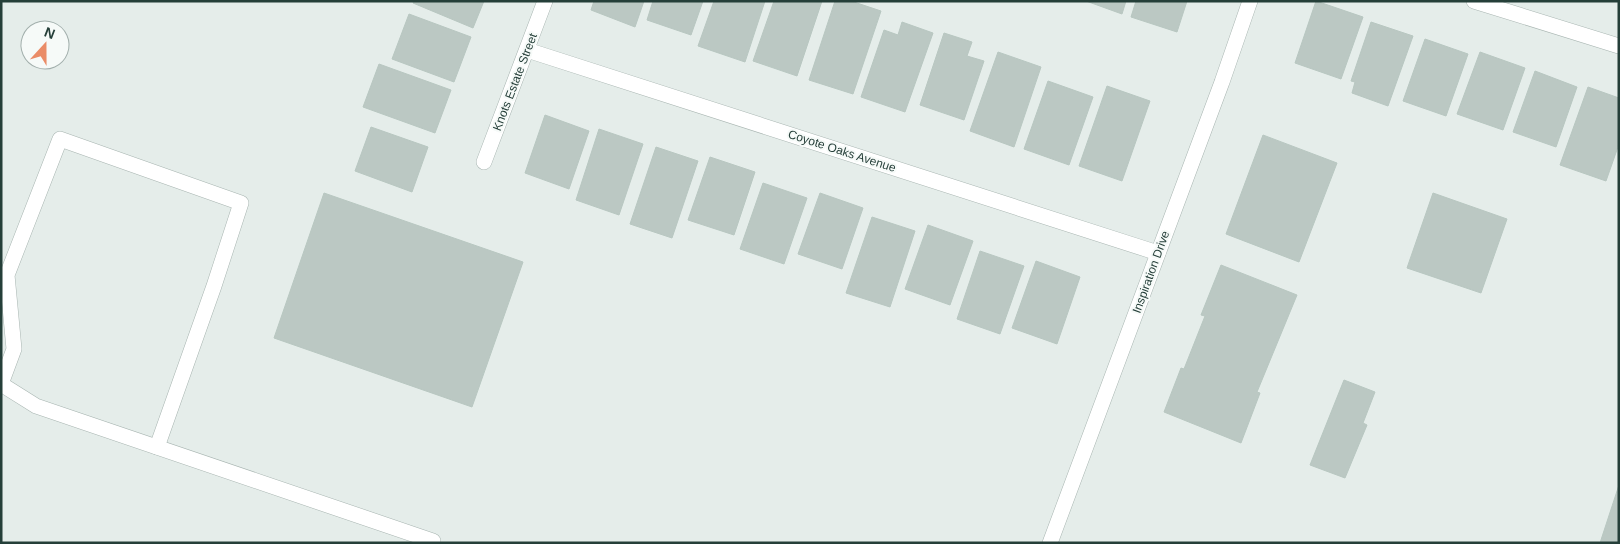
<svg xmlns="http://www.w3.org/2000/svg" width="1620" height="544" font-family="Arial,sans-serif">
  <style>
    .building { fill: #bbc8c3; stroke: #b8c7c1 }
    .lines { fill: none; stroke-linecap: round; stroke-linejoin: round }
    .service-casing { stroke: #a8b5b1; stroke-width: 16 }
    .minor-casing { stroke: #a8b5b1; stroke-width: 16 }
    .service { stroke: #fff; stroke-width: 15 }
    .minor { stroke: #fff; stroke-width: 15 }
    .labels { text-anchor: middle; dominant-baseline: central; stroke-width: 4; stroke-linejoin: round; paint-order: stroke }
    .street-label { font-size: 12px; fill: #253f39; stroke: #f6faf8 }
  </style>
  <rect width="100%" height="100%" fill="#e5edea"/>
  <g class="building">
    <path d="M414 1H484L473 28 413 3Z"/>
    <path d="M594 1H644L635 27 591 10Z"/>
    <path d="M653 1H703L691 35 647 20Z"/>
    <path d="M714 1H765L745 62 698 46Z"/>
    <path d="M774 1H822L797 76 753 61Z"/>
    <path d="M835 1H851L881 11 853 94 809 80Z"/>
    <path d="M1086 1H1126L1122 14Z"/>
    <path d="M1136 1H1187L1177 32 1131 17Z"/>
    <path d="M1316 1 1363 17 1341 79 1295 63Z"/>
    <path d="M409 14 471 37 454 82 392 59Z"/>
    <path d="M902 22 933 33 905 112 861 97 884 30 898 35Z"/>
    <path d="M1371 22 1413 36 1388 106 1352 93 1355 82 1351 81Z"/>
    <path d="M944 33 972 42 967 56 984 61 964 120 920 105Z"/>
    <path d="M1425 39 1468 54 1446 116 1403 101Z"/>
    <path d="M998 52 1041 67 1014 147 970 131Z"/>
    <path d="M1480 52 1525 68 1503 130 1457 114Z"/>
    <path d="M379 64 451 90 435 133 363 107Z"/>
    <path d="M1535 71 1577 87 1556 147 1513 132Z"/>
    <path d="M1048 81 1093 97 1069 165 1024 149Z"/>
    <path d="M1107 86 1150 101 1122 181 1079 166Z"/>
    <path d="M1588 87 1619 98V144L1606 181 1560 165Z"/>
    <path d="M545 115 589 131 569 189 525 173Z"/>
    <path d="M371 127 428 147 412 192 355 171Z"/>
    <path d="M599 129 643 144 619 215 576 200Z"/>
    <path d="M1263 135 1337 163 1299 262 1226 234Z"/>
    <path d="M656 147 698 161 672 238 630 224Z"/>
    <path d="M710 157 755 172 734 235 688 220Z"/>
    <path d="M763 183 807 198 784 264 740 249Z"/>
    <path d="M324 193 523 262 472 407 274 338Z"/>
    <path d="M820 193 863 208 842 269 798 254Z"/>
    <path d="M1433 193 1507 219 1481 293 1407 268Z"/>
    <path d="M872 217 915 231 890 307 846 293Z"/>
    <path d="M928 225 973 241 950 305 905 289Z"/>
    <path d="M980 251 1024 266 1000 334 957 319Z"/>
    <path d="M1036 261 1080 277 1057 344 1012 328Z"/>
    <path d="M1221 265 1297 295 1257 392 1260 393 1241 443 1164 412 1181 368 1184 369 1205 316 1201 315Z"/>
    <path d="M1344 380 1375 392 1363 423 1367 425 1345 478 1310 465Z"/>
    <path d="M1619 485V543H1600Z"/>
  </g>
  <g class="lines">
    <defs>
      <g id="service">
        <path d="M1 384 14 349 7 275 60 139 241 203 214 286 157 447"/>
        <path d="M1 384 36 406 433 541"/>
      </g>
      <g id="minor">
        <path d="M1474 1 1619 46"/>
        <path d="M527 50 1158 253"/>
        <path d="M484 162 545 1"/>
        <path d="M1050 543 1222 82 1250 1"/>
      </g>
    </defs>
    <use href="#service" class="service-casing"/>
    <use href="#minor" class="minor-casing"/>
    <use href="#service" class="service"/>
    <use href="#minor" class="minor"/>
  </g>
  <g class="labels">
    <g class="street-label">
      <text transform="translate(515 82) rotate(-69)">Knots Estate Street</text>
      <text transform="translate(842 151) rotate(18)">Coyote Oaks Avenue</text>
      <text transform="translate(1151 272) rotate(-70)">Inspiration Drive</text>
    </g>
  </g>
  <rect width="1620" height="544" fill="none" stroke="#253f39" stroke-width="5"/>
  <g transform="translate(45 45) rotate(21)"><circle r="24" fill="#f6faf8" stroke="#a2afac"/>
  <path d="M0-4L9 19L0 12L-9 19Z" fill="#ea8c67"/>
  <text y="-8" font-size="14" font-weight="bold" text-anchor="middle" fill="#253f39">N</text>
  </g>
</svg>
